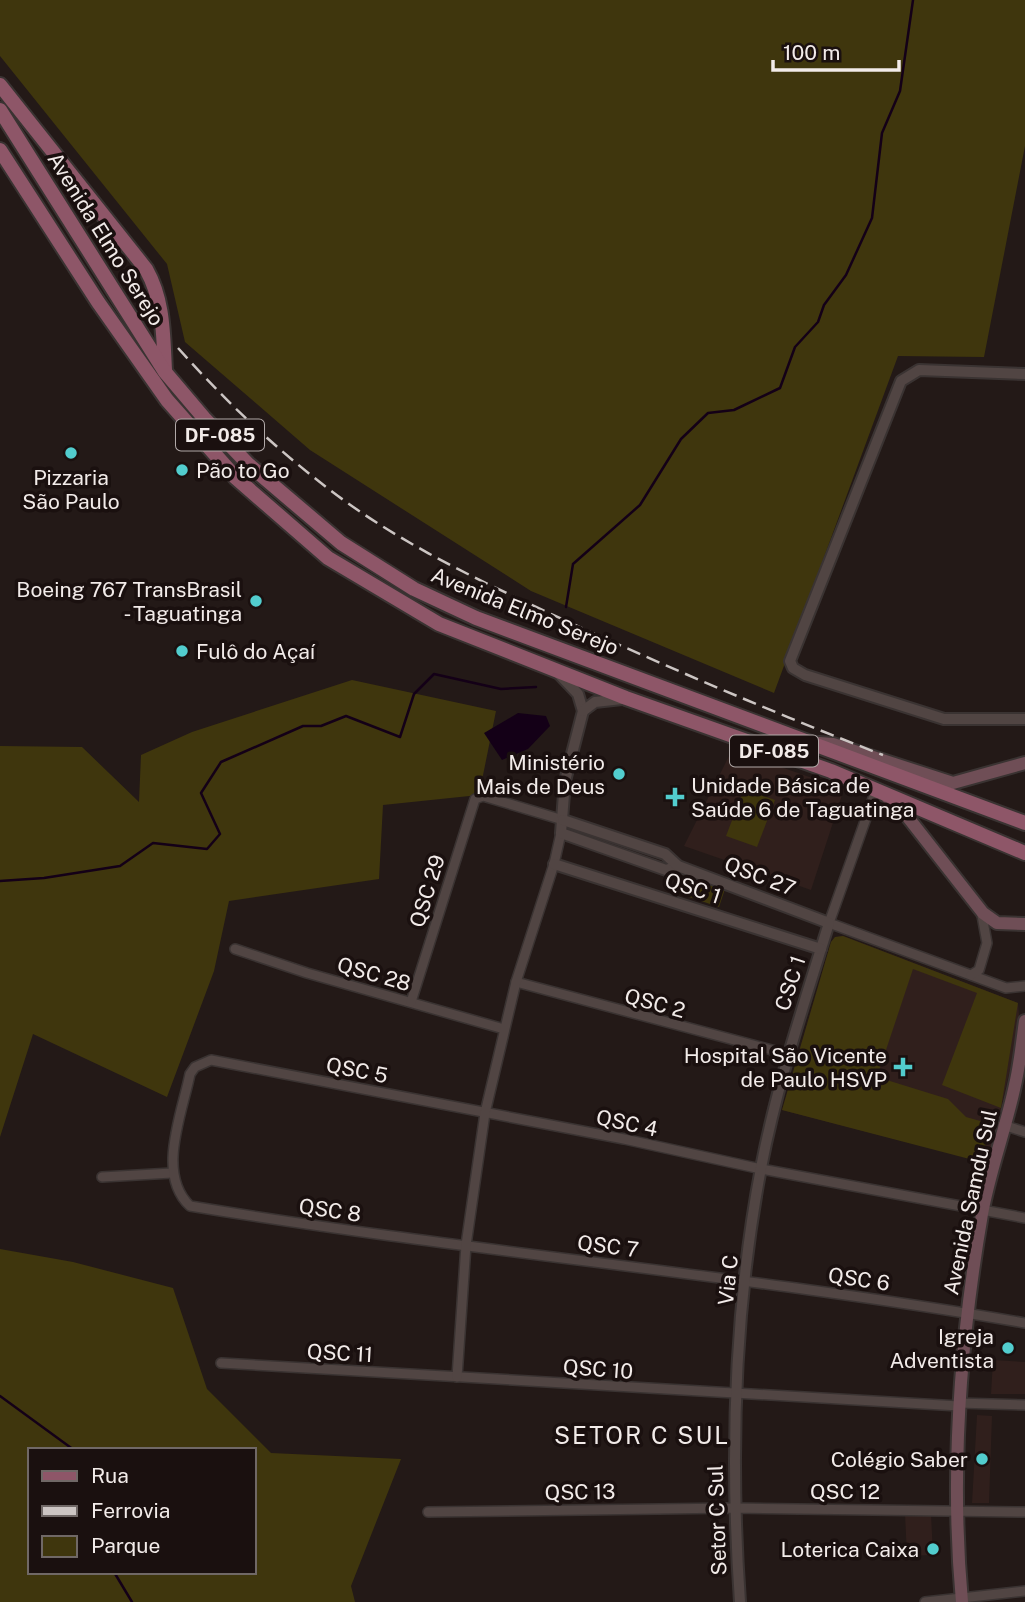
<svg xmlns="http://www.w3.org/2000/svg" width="1025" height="1602" font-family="'Public Sans',sans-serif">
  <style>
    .built { fill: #301f1c }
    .green { fill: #3f360d; fill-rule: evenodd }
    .water { fill: #140017 }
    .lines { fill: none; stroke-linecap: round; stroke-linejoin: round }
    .stream { stroke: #140017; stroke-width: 2.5 }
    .minor-casing { stroke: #3a3332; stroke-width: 12 }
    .tertiary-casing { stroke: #3a3332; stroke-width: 14 }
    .secondary-casing { stroke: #3a3332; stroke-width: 16 }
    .primary-casing { stroke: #3a3332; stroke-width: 18 }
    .minor { stroke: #514543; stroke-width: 9 }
    .tertiary { stroke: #514543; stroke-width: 10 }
    .secondary { stroke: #6f4e56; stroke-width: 12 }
    .primary { stroke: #8e5668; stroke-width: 14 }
    .rail { stroke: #ccc5c3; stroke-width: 2.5; stroke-dasharray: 14 7; stroke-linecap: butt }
    .poi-dot { fill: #52cdce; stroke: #1a100f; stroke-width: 2.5 }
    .labels { text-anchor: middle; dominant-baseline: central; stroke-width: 7; stroke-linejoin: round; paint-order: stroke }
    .shield { fill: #1a100f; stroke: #b1a9a8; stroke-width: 2 }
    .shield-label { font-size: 19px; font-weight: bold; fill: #f2ebe9 }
    .street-label { font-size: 21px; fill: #f2ebe9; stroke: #1a100f }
    .poi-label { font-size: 21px; fill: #f2ebe9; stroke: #1a100f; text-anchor: end }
    .quarter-label { font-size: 24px; letter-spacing: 2px; fill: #f2ebe9; stroke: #1a100f }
  </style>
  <rect width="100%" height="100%" fill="#231917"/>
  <g class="built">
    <path d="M732 750 844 789 811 890 684 846Z"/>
    <path d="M843 936 1018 1003 1020 1027 988 1163 782 1110 831 942 835 937Z"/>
    <path d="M993 1360 1025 1362V1394H991Z"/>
    <path d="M977 1415 992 1416 989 1503H972Z"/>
    <path d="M931 1513 933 1555 907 1556 905 1514Z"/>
  </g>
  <g class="green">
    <path d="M0 0H1025V146L984 357 898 356 774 693 531 591 310 450 185 342 167 264 0 56Z"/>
    <path d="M352 680 496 711 479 795 383 805 379 879 229 901 214 971 167 1097 33 1034 0 1137V746L82 747 139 802 141 755 192 732Z"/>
    <path d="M744 789 775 800 757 847 726 836Z"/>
    <path d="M684 875 725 889 719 907 677 893Z"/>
    <path d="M843 936 1018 1003 1001 1108 942 1085 977 993 913 969 877 1077 948 1099 966 1117 991 1124 981 1162 782 1110 831 942 835 937Z"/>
    <path d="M0 1249 73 1262 173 1288 207 1389 271 1453 401 1459 351 1586 355 1602H0ZM30 1450H254V1572H30Z"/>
  </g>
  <path class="water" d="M518 713 546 716 550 726 528 749 502 760 484 733Z"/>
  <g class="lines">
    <g class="stream">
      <path d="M566 607 573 564 640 505 681 439 708 413 734 410 780 388 795 347 818 322 824 305 846 275 872 218 882 133 900 91 913 0"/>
      <path d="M0 881 44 878 120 866 153 843 207 849 220 834 201 793 221 762 303 726H321L346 716 400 737 414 694 434 674 501 689 536 687"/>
      <path d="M0 1396 74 1450"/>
      <path d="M114 1572 132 1602"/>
    </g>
    <defs>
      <g id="minor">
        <path d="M876 790 829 923 1006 988 1025 986"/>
        <path d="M235 949 307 973 504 1029"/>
        <path d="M971 975 979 970 987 943 981 910"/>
        <path d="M516 982 787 1054"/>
        <path d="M411 1002 475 799 483 796 563 820"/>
        <path d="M1003 1125 1025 1132"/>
        <path d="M102 1177 172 1173"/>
        <path d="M1025 1218 761 1169 624 1139 211 1060 195 1067 190 1074C182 1114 156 1174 190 1206 467 1252 748 1275 1025 1323"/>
        <path d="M221 1363 959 1406"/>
        <path d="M457 1377 466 1245 485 1113 516 982 554 864 561 833"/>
        <path d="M958 1403 1025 1405"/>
        <path d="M428 1512 733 1508 1025 1512"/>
        <path d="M925 1602 1025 1591"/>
      </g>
      <g id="tertiary">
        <path d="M1025 374 919 370 901 381 790 661 793 668 805 675 944 719H1025"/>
        <path d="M559 674 578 694 583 711 565 781 561 833 666 870 678 866"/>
        <path d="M583 711 595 702 622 699"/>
        <path d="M563 820 665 854 678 866 829 923C804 1004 777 1084 761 1168 734 1310 730 1458 740 1602"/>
        <path d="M554 864 821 949"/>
      </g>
      <g id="secondary">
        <path d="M819 743 833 744 953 783 1025 763"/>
        <path d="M888 798 903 811 983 913 997 923 1025 924"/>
        <path d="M962 1602C950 1472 960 1342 982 1214 990 1170 1006 1128 1015 1085 1020 1064 1022 1042 1025 1021"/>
      </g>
      <g id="primary">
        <path d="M0 85 146 269C164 301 163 334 165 370"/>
        <path d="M0 110 165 372 204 418 248 464 341 543 414 589 476 618 1025 823"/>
        <path d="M0 150 98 302 167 400 236 478 328 558 439 624 626 698 831 771 1025 853"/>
      </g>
    </defs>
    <use href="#minor" class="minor-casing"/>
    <use href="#tertiary" class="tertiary-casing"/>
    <use href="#secondary" class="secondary-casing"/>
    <use href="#primary" class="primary-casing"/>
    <use href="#minor" class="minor"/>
    <use href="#tertiary" class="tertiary"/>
    <use href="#secondary" class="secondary"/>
    <use href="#primary" class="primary"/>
    <path class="rail" d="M178 348C227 403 279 452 338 496 411 550 493 587 575 625 677 671 779 715 883 755"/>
  </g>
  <g class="poi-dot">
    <circle cx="71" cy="453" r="7"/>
    <circle cx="182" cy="470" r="7"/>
    <circle cx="256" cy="601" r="7"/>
    <circle cx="182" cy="651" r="7"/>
    <circle cx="619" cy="774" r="7"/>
    <path d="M671.5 786.5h7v7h7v7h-7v7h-7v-7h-7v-7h7z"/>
    <path d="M899.5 1056.5h7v7h7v7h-7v7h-7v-7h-7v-7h7z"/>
    <circle cx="1008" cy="1348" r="7"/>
    <circle cx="982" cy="1459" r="7"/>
    <circle cx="933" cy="1549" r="7"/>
  </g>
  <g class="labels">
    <g class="shield">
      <rect x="176" y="419.5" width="88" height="31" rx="5"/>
      <rect x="730" y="735.5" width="88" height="31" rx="5"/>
    </g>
    <g class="shield-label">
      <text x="220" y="435">DF-085</text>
      <text x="774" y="751">DF-085</text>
    </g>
    <g class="street-label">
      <text transform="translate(106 239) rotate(58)">Avenida Elmo Serejo</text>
      <text transform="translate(525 611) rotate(22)">Avenida Elmo Serejo</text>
      <text transform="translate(760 876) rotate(21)">QSC 27</text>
      <text transform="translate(693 888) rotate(18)">QSC 1</text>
      <text transform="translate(427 891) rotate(-73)">QSC 29</text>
      <text transform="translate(374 974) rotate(16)">QSC 28</text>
      <text transform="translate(790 983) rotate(-72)">CSC 1</text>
      <text transform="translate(655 1003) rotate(15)">QSC 2</text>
      <text transform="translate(357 1070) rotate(11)">QSC 5</text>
      <text transform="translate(627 1123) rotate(12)">QSC 4</text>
      <text transform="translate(970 1202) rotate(-78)">Avenida Samdu Sul</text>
      <text transform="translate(330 1210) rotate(8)">QSC 8</text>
      <text transform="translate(608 1246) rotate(7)">QSC 7</text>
      <text transform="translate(859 1279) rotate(8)">QSC 6</text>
      <text transform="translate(728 1280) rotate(-84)">Via C</text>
      <text transform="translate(340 1353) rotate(3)">QSC 11</text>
      <text transform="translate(598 1369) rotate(4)">QSC 10</text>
      <text x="845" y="1491">QSC 12</text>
      <text transform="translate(580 1492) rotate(-1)">QSC 13</text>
      <text transform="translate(717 1520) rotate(-92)">Setor C Sul</text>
    </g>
    <g class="poi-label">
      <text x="196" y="470" text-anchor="start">Pão to Go</text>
      <text x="71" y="477" text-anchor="middle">Pizzaria<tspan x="71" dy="24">São Paulo</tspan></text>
      <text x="242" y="589">Boeing 767 TransBrasil<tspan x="242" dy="24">- Taguatinga</tspan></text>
      <text x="196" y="651" text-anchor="start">Fulô do Açaí</text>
      <text x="605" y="762">Ministério<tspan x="605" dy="24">Mais de Deus</tspan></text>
      <text x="691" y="785" text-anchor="start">Unidade Básica de<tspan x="691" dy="24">Saúde 6 de Taguatinga</tspan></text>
      <text x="887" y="1055">Hospital São Vicente<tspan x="887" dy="24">de Paulo HSVP</tspan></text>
      <text x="994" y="1336">Igreja<tspan x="994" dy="24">Adventista</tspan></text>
      <text x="968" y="1459">Colégio Saber</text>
      <text x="919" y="1549">Loterica Caixa</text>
    </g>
    <g class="quarter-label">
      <text x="642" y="1435">SETOR C SUL</text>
    </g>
  </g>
  <rect x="28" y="1448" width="228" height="126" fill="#1a100f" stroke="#706866" stroke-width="2"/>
  <rect x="42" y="1471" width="35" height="10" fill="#8e5668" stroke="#706866" stroke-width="2"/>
  <text x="91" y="1483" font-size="21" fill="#f2ebe9">Rua</text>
  <rect x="42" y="1506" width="35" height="10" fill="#ccc5c3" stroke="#706866" stroke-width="2"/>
  <text x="91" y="1518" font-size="21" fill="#f2ebe9">Ferrovia</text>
  <rect x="42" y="1536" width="35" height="21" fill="#3f360d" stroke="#706866" stroke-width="2"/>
  <text x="91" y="1553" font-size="21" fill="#f2ebe9">Parque</text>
  <path d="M773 60v10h126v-10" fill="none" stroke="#f2ebe9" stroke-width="3.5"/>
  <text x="783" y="60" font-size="21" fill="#f2ebe9" stroke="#1a100f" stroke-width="5" paint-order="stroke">100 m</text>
</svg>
